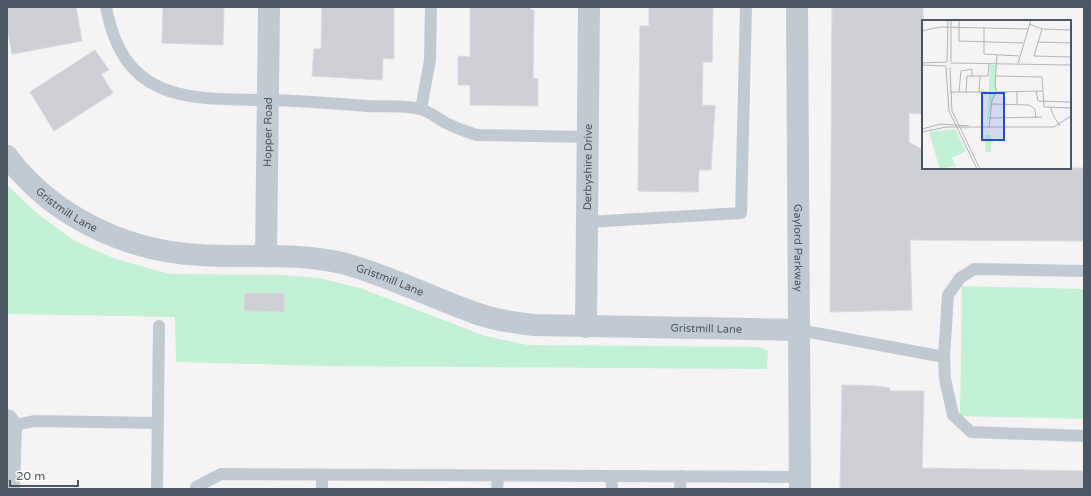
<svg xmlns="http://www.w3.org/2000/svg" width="1091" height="496" font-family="'Varela Round',sans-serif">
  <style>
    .green { fill: #c3f1d5 }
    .building { fill: #cdcfd5; stroke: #d7d9de }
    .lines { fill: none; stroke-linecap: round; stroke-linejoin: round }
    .service { stroke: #c1cad2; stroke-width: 12 }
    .minor { stroke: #c1cad2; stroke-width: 22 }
    .labels { text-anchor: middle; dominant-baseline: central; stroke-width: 3; stroke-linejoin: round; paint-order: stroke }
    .street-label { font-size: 11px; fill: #4a5661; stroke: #fff }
    .inset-road { fill: none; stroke: #b1b4b9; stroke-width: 1 }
    .view { fill: #1d4ed8; fill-opacity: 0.15; stroke: #1d4ed8; stroke-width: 2 }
    .inset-edge { fill: none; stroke: #4a5661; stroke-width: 2 }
  </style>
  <rect width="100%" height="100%" fill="#f5f3f3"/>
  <g class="green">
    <path d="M7 185 39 215 75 241 113 258 169 274 284 275 319 278 360 288 485 336 528 345 759 347 768 351 767 369 323 366 176 362 175 317 7 314Z"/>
    <path d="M962 286 1084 289V419L960 416Z"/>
  </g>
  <g class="building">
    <path d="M7 7H76L82 41 12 54 7 27Z"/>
    <path d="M163 7H224L223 45 162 43Z"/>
    <path d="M322 7H394V59L383 58 382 80 312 76 314 49H321Z"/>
    <path d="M470 7H530L531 10H534L533 78 538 79V106L470 105V85H458V56L470 57Z"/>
    <path d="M649 7H713L712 62H703L702 105 715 106 711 170H699L698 192 638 191 640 26H649Z"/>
    <path d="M832 7H923V114L909 113V142L923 150V168H1084V241L910 240 912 310 830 312Z"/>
    <path d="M95 50 109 70 101 74 113 93 54 131 30 92Z"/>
    <path d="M245 293H284V312L244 311Z"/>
    <path d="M842 385 877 386 890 388V391H924L922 468 1084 471V489H840Z"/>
  </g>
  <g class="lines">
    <g class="service">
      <path d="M106 7C124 102 187 99 266 100 300 100 334 104 368 106 385 107 404 105 420 109 429 111 438 119 446 123 456 128 466 132 477 135L588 137"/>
      <path d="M421 109 430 60 431 7"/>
      <path d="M587 222 741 213 746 7"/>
      <path d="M1084 271 974 269 960 278 948 295 944 357 945 379 953 415 971 432 1084 436"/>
      <path d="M799 330 944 357"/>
      <path d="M11 426 34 421 158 423"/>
      <path d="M322 475V489"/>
      <path d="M611 476 612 489"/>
      <path d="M157 489 159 326"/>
      <path d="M196 489V487L221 474 800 477"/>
      <path d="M497 489 498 476"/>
      <path d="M680 489 681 476"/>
    </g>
    <g class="minor">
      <path id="s1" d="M797 7 800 489"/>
      <path id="s2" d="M7 156C52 216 125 251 200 255 247 258 295 252 342 263 388 275 432 298 478 314 496 320 515 323 534 325L799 330"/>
      <path id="s3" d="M266 256 269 7"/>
      <path id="s4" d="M586 327 589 7"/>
      <path d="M7 420 11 426 9 489"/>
    </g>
  </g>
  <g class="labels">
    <g class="street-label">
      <text stroke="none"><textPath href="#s3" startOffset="124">Hopper Road</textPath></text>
      <text stroke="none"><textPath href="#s4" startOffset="160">Derbyshire Drive</textPath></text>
      <text stroke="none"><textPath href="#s2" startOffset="81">Gristmill Lane</textPath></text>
      <text stroke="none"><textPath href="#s1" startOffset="241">Gaylord Parkway</textPath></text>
      <text stroke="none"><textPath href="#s2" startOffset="417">Gristmill Lane</textPath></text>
      <text stroke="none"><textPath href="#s2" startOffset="741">Gristmill Lane</textPath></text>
    </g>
  </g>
  <g transform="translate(922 20)">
    <rect width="149" height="149" fill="#f5f3f3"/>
    <path d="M68 45H74V72L70 80 65 106ZM33 109 44 131 30 138 34 146 18 149 7 112ZM63 115H69V132H63Z" fill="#c3f1d5"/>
    <path class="inset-road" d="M29 0V42M37 0V21L101 23M107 4 120 9 149 10M62 7V34L97 36M120 9 112 36 149 37M0 11 18 7 106 9M115 22 149 23M75 35 73 66 75 72M25 42 26 0M0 43 25 42M29 43 149 45M96 43 109 0M0 45 24 46M24 47 27 91 55 149M28 48 30 91 58 149M74 56 120 57 122 87 149 88M114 71 116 81 149 82M28 72H65M37 72 39 51 50 49V56M44 73 45 56H66L67 44M57 73 58 56M70 84 107 85 113 89 114 98M95 85V71M129 88 131 95 138 106M67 98 120 97M67 108 70 80 75 72 121 71M0 109 19 104 47 106M0 112 24 107H132L149 96"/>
    <path class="view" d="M60 73H82V120H60Z"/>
    <rect width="149" height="149" class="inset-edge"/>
  </g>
  <rect width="1091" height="496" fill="none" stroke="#4a5661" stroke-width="16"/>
  <path d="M10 480v6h68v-6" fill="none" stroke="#4a5661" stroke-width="2"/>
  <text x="16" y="480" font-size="12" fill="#4a5661" stroke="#ffffff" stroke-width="3" paint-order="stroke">20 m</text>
</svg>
